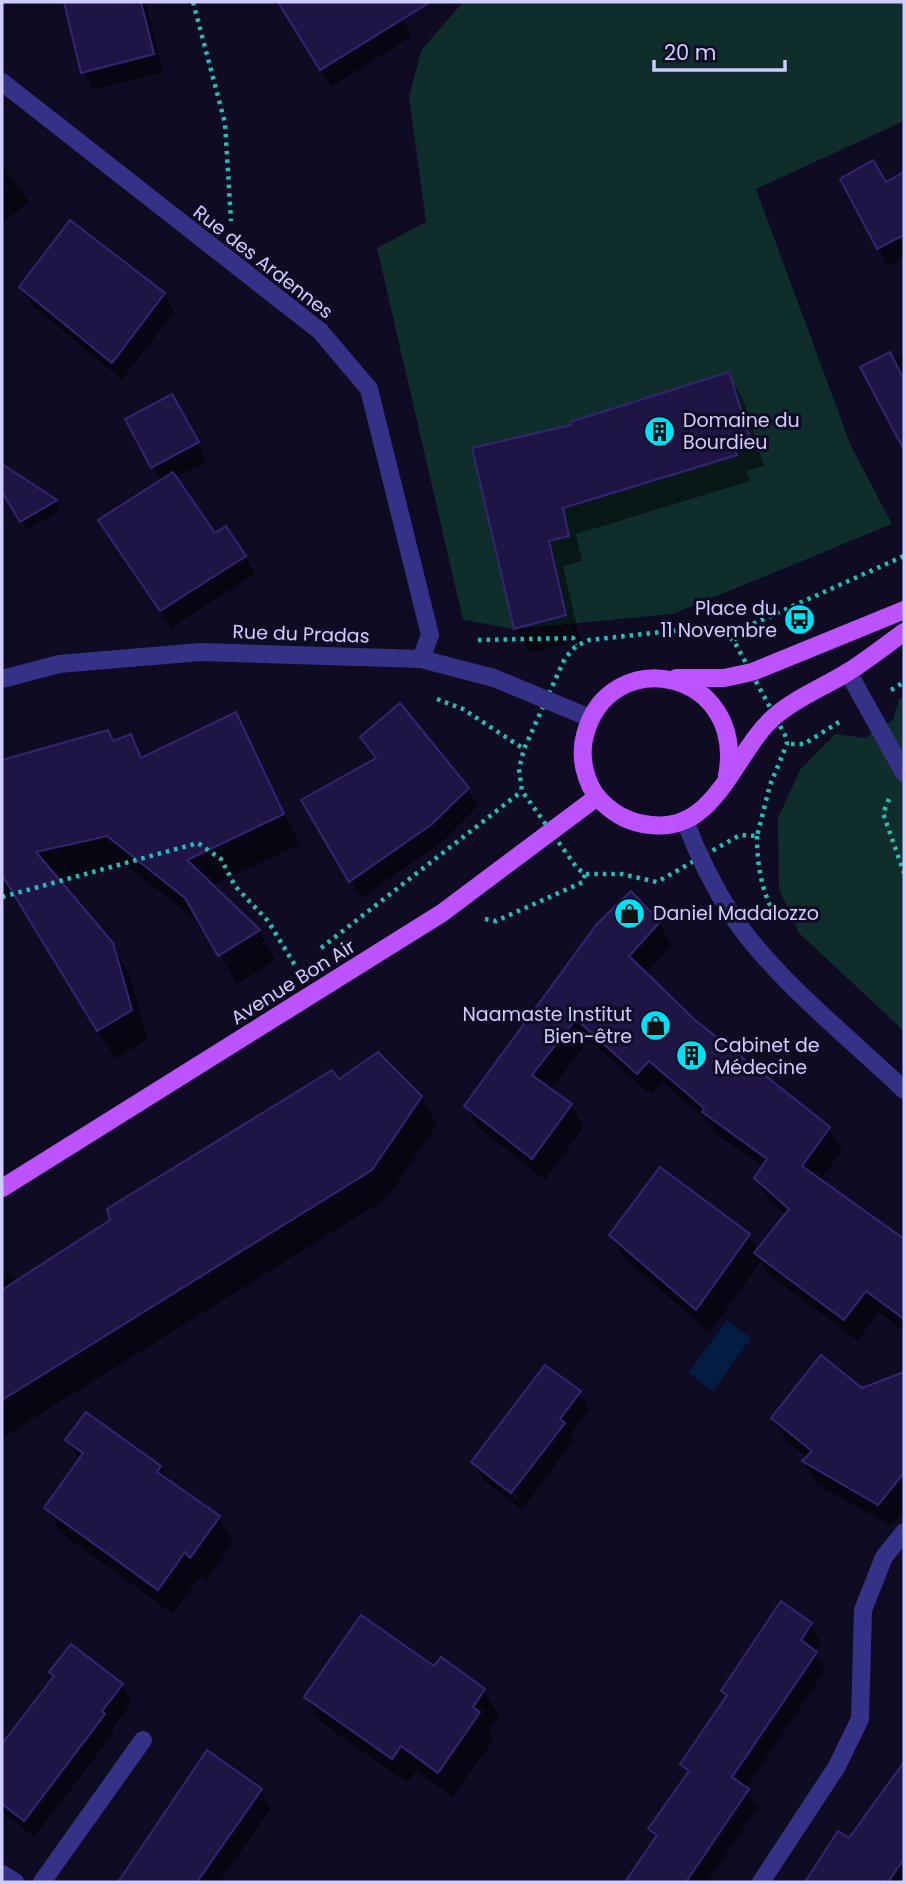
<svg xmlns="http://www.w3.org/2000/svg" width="906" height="1884" font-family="Poppins,sans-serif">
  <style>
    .green { fill: #0e2d2b }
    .water { fill: #041b42 }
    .shadow { fill: #0007; fill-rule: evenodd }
    .building { fill: #1e1545; stroke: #342573; stroke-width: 2 }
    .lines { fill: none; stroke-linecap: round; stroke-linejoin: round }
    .path { stroke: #22bdb3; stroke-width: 4.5; stroke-dasharray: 3.5 5; stroke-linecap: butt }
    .minor { stroke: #343186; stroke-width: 18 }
    .major { stroke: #bd53ff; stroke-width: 18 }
    .labels { text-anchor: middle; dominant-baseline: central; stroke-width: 6; stroke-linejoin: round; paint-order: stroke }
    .street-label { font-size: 19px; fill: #d1ccff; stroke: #0f0b22 }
    .poi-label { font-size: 19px; fill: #d1ccff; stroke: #0f0b22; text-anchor: start }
  </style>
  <rect width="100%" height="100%" fill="#0f0b22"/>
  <g class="green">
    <path d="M463 2H904V121L756 189 851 446 892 524 673 614 514 629 463 620 377 248 426 222 409 97 421 51Z"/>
    <path d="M904 696V1031L799 933 779 889 778 818 800 770 835 734 865 738 893 720 899 699Z"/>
  </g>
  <path class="water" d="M727 1320 751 1338 713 1391 688 1373Z"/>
  <g class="shadow">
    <path d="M65 2H146L163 72 93 90 83 72Z"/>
    <path d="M280 2H392L412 36 331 87Z"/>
    <path d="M2 164 29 202 2 223Z"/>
    <path d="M904 174V257L888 266 842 179 885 185Z"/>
    <path d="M22 287 164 294 174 312 122 380 32 305Z"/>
    <path d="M904 355V446L863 368Z"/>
    <path d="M728 374 743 399 764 466 746 471 750 481 576 534 582 561 563 566 580 640 530 653 515 628 573 427Z"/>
    <path d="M182 414 207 461 175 478 215 536 245 556 255 574 171 628 100 520 161 481 153 467Z"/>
    <path d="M2 466 55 501 60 510 27 530 2 490Z"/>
    <path d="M235 715 300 844 211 886 259 931 276 960 237 984 204 927 125 864 57 880 112 944 129 974 148 1039 115 1059 15 895 2 898V761L107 732 113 742 130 737 143 759Z"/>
    <path d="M362 737 468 789 478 806 442 842 361 898 303 801 376 760Z"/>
    <path d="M659 923 672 945 645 974 694 1021 829 1129 842 1151 819 1181 904 1242V1331L879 1312 858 1341 769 1275 761 1261 710 1333 625 1259 611 1235H748L758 1252 787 1216 769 1200 756 1178 763 1167 716 1134 709 1122 662 1082 651 1095 589 1040 550 1090 571 1105 584 1127 545 1180 479 1128 466 1106Z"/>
    <path d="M339 1081 421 1097 437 1125 387 1198 2 1438V1276L8 1272 15 1284 38 1271Z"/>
    <path d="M904 1374V1510L891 1526 816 1484 804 1462 808 1458 786 1441 773 1418Z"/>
    <path d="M579 1392 589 1410 570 1435 573 1441 522 1510 483 1480 473 1462ZM485 1471 519 1497 517 1500 485 1475Z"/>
    <path d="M67 1440 160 1467 169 1482 218 1517 233 1542 206 1582 201 1576 173 1614 61 1533 46 1508 80 1461Z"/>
    <path d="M810 1624 821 1642 814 1652 825 1671 746 1789 757 1808 708 1882H627L656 1839 650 1829 688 1775 682 1764 727 1698 724 1692Z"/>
    <path d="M434 1669 484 1690 499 1716 489 1730 494 1739 453 1797 416 1771 407 1783 321 1722 306 1697Z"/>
    <path d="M51 1672 122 1685 132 1703 112 1729 114 1733 34 1837 2 1812V1747L54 1678Z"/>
    <path d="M208 1753 260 1790 271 1808 220 1882H120Z"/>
    <path d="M904 1763V1882H807L839 1833 849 1841Z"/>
  </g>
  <g class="building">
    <path d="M64 2H141L154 54 81 73Z"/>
    <path d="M278 2H430L320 70Z"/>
    <path d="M873 160 886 182 904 172V235L877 249 840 179Z"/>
    <path d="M70 220 165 293 112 363 19 287Z"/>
    <path d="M890 352 904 380V450L860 367Z"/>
    <path d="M729 372 751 441 733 446 737 455 563 508 569 536 549 541 566 615 514 629 472 448 571 425 570 422Z"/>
    <path d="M172 394 199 442 151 468 125 419Z"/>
    <path d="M2 464 57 500 20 522 2 492Z"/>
    <path d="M173 472 215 533 226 526 246 556 160 611 98 520Z"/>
    <path d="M400 703 469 788 432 824 349 882 301 800 376 758 360 737Z"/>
    <path d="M236 712 284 814 187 860 260 930 218 956 185 898 107 836 36 852 113 943 132 1010 97 1031 2 875V760L108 730 113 741 131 734 141 758Z"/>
    <path d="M631 891 660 922 629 956 695 1020 830 1127 802 1166 904 1239V1319L866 1291 844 1320 754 1253 789 1209 754 1178 767 1159 702 1112 704 1108 649 1061 637 1074 576 1019 532 1075 572 1104 532 1159 464 1106 597 924Z"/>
    <path d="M378 1052 422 1096 372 1170 2 1400V1290L110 1220 107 1209 332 1070 339 1079Z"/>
    <path d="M660 1167 750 1234 696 1310 609 1235Z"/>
    <path d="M821 1355 862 1388 904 1372V1473L878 1505 802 1461 812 1451 771 1418Z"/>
    <path d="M545 1365 581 1391 560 1419 565 1423 511 1493 471 1462Z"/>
    <path d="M86 1412 161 1466 157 1472 220 1516 190 1558 185 1552 158 1590 44 1508 83 1453 65 1440Z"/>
    <path d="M781 1601 812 1623 801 1640 817 1652 732 1777 749 1789 686 1882H625L657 1835 648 1829 689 1771 680 1764 727 1695 721 1691Z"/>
    <path d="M361 1615 434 1666 441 1657 485 1689 473 1707 480 1712 438 1773 401 1746 392 1759 304 1697Z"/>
    <path d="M71 1644 123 1684 102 1711 105 1714 24 1821 2 1804V1744L54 1676 49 1672Z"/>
    <path d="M207 1750 262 1789 197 1882H118Z"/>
    <path d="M904 1762V1859L888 1882H805L838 1831 849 1838Z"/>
  </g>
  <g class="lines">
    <g class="path">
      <path d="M193 2 225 123 231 221"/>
      <path d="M707 627 722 632 734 641 785 735 787 744 770 785 757 836 740 835 657 882 622 874H585L577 868 522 791 519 769 524 749 565 658 576 646 589 640Z"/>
      <path d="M478 640 573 638 576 645"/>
      <path d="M734 640 746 627 904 556"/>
      <path d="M891 690 904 682"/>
      <path d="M437 699 463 709 524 749"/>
      <path d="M791 744H804L839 722"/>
      <path d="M889 799 883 813 904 873"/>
      <path d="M757 836C757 867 762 895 779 922"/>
      <path d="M2 897 198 843 221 859 235 886 268 921 296 967"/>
      <path d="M485 919 496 921 583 882 585 874"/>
      <path d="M321 948 522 791"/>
    </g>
    <g class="minor">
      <path d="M2 82 320 331 369 389 430 635 421 659"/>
      <path d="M848 672 904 773"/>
      <path d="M2 679 59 664 201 652 421 659 494 678 590 718"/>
      <path d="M685 821C698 855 713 886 733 917 775 979 850 1038 904 1090"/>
      <path d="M2 1874 15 1882"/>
      <path d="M42 1882 143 1740"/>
      <path d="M761 1882 836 1768 860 1719 863 1610 884 1557 904 1532"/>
    </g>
    <g class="major">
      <path d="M676 678H724L752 672 904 610"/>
      <path d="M727 776C747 669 609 642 585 735 579 756 585 784 600 800 615 815 630 823 651 825 717 833 734 751 775 716 797 697 824 687 848 672 867 660 886 645 904 632"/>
      <path d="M2 1188 442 913 597 797"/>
    </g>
  </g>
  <defs>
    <symbol id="building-disc" viewBox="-11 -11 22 22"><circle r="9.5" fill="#00e0f7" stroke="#0f0b22"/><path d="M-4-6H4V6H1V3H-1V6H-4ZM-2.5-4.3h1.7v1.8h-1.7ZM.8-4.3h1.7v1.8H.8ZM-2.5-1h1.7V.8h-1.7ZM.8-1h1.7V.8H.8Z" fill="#111"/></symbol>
    <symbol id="bus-disc" viewBox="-11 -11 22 22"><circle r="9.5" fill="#00e0f7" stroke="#0f0b22"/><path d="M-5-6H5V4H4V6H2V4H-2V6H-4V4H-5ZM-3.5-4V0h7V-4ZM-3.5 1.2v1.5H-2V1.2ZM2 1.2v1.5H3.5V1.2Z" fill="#111"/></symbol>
    <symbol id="shop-disc" viewBox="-11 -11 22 22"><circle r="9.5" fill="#00e0f7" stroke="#0f0b22"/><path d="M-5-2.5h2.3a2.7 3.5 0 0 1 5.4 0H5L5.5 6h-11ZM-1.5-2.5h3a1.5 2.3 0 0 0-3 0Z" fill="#111"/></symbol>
  </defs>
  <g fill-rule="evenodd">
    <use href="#building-disc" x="642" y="414" width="35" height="35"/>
    <use href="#bus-disc" x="782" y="602" width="35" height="35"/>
    <use href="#shop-disc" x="612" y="896" width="35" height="35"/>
    <use href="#shop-disc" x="638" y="1008" width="35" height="35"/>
    <use href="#building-disc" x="674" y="1038" width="35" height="35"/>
  </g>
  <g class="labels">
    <g class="street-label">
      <text transform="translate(263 262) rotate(38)">Rue des Ardennes</text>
      <text transform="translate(301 634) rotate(2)">Rue du Pradas</text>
      <text transform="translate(293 982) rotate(-32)">Avenue Bon Air</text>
    </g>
    <g class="poi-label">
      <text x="683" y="420">Domaine du<tspan x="683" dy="22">Bourdieu</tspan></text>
      <text x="777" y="608" text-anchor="end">Place du<tspan x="777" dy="22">11 Novembre</tspan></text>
      <text x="653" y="913">Daniel Madalozzo</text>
      <text x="632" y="1014" text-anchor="end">Naamaste Institut<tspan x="632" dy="22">Bien-être</tspan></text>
      <text x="714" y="1045">Cabinet de<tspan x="714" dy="22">Médecine</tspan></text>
    </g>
  </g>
  <rect width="906" height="1884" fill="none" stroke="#d1ccff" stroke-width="7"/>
  <path d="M654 60v10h131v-10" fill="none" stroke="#d1ccff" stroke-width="3.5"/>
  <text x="664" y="60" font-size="21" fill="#d1ccff" stroke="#0f0b22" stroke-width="5" paint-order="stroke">20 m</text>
</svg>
